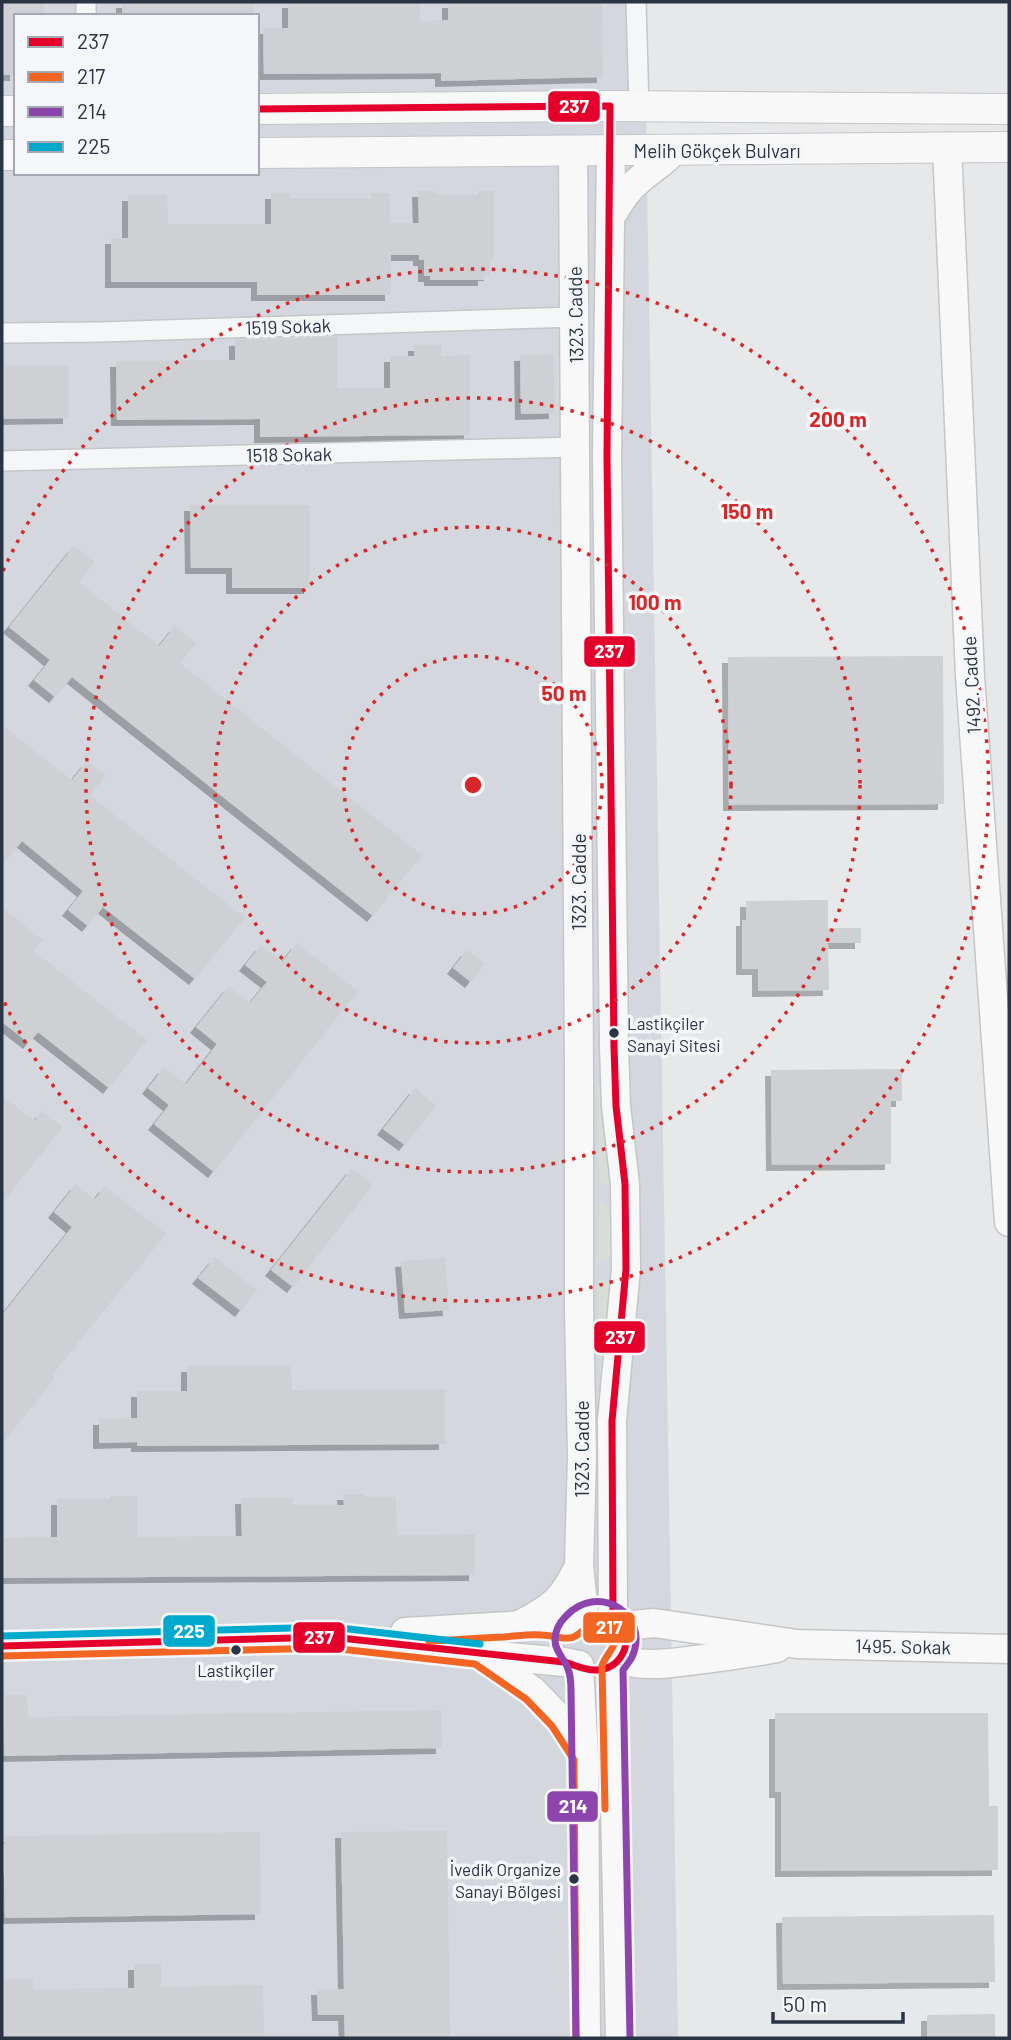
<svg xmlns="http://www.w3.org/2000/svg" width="1011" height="2040" font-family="Barlow,sans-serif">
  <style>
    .built { fill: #d4d7dd; fill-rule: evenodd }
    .green { fill: #d6ded6 }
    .building { fill: #ced0d3; filter: url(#shadow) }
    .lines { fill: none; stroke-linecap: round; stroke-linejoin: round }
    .street-casing { stroke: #c4c6c8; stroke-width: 22 }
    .secondary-casing { stroke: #c4c6c8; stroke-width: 31 }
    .primary-casing { stroke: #c2c5c8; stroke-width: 32 }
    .street { stroke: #f5f6f7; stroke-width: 19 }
    .secondary { stroke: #f8f8f8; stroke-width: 28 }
    .primary { stroke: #f8f8f8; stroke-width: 30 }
    .bus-1-casing { stroke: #f4f6f9; stroke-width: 12 }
    .bus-2-casing { stroke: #f4f6f9; stroke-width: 12 }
    .bus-3-casing { stroke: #f4f6f9; stroke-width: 12 }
    .bus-4-casing { stroke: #f4f6f9; stroke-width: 12 }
    .bus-1 { stroke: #e4002b; stroke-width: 7 }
    .bus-2 { stroke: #f26522; stroke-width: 7 }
    .bus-3 { stroke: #8e44ad; stroke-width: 7 }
    .bus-4 { stroke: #00a9ce; stroke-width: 7 }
    .ring { fill: none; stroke: #d62828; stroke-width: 3.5; stroke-dasharray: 3.5 7 }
    .bus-dot { fill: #2b3445; stroke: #f4f6f9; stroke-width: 2.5 }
    .labels { text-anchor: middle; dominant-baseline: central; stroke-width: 7; stroke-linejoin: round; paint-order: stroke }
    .bus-label { font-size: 17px; fill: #2b3445; stroke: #f4f6f9; text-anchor: start }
    .street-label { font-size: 19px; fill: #2b3445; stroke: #f4f6f9 }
    .centre { fill: #d62828; stroke: #f4f6f9; stroke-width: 3.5 }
    .ring-label { font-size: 21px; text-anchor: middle; font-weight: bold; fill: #d62828; stroke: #f4f6f9; stroke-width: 7; stroke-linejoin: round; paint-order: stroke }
    .line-badge { stroke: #f4f6f9; stroke-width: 2.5 }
    .badge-label { font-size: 19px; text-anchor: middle; font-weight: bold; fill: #fff }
  </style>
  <defs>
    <filter id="shadow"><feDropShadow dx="-6" dy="6" stdDeviation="0" flood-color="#0004"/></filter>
  </defs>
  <rect width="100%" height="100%" fill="#e6e8ea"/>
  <path class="built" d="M2 2H644L678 2038H2ZM16 16H257V173H16Z"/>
  <g class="green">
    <path d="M597 1086H603L612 1187 607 1186 599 1180Z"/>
    <path d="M599 1199 606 1205 618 1207 613 1258 604 1259 598 1263Z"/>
    <path d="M601 1279 614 1282 601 1409 598 1280Z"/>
  </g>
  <g class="building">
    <path d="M2 2H44V16H16V75H2Z"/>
    <rect x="122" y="2" width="131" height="14"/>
    <path d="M288 2H420V21L448 20V2H602L603 77 441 81V73L264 74 263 28H288Z"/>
    <path d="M418 191H435V195H478V191H494V259H490V275H484V280H430V276H424V260H419V255H391V295H257V282H111V238H128V195H167L168 224H271V193H290V198H371V193H390V223H419Z"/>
    <path d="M337 337V388H390V356H414V345H441V356L470 355V435L260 437V419L117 420 116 361 235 360V340Z"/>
    <path d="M554 354 555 413 521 414 520 355Z"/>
    <path d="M2 365H69V418L2 419Z"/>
    <path d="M190 505H310V588H232V568H191Z"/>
    <path d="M74 546 95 562 79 582 159 646 175 626 196 643 180 663 422 855 373 916 72 677 55 697 34 680 50 660 9 627Z"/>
    <path d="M943 656 944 804 729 805 728 657Z"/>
    <path d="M2 725 72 780 87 761 106 775 90 795 245 918 195 979 103 907 88 926 68 910 83 891 22 841 2 866Z"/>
    <path d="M828 900V928H861V943H828L829 990 758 991V969H742V920H746V901Z"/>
    <path d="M2 907 43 940 34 951 147 1040 109 1088 38 1032 29 1043 2 1022Z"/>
    <path d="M297 943 358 991 214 1172 154 1124 169 1105 148 1088 164 1067 186 1084 217 1044 196 1027 229 986 250 1003 267 982 245 965 261 945 282 962Z"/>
    <path d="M467 950 485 964 471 982 453 968Z"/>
    <path d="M902 1069V1101H891V1164L772 1165 771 1070Z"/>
    <path d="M415 1088 436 1106 405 1145 383 1129Z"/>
    <path d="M2 1095 34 1121 42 1111 63 1127 2 1203Z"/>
    <path d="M352 1168 373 1185 293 1287 271 1270Z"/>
    <path d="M76 1184 95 1199 105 1186 166 1234 52 1375 55 1378 2 1444V1315L72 1227 54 1212Z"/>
    <path d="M215 1257 257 1290 241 1311 198 1278Z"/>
    <path d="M445 1258 449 1310 405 1313 401 1261Z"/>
    <path d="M291 1365 292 1390 445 1389V1444L137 1446V1442L99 1443V1419L137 1418V1391H187V1366Z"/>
    <path d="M343 1494H364L365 1497H396L397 1535 475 1534V1575L3 1578V1538L57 1537V1499H110V1496H137V1537L242 1536 241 1498H293V1505H344Z"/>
    <path d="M2 1695H27L28 1717 441 1710 442 1748 4 1756Z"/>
    <path d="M775 1713H988L989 1806H998V1870L781 1871V1792H775Z"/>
    <path d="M447 1831 450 2038H345L344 2015H318L317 1989H344L341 1832Z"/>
    <path d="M260 1832 261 1914 5 1918 4 1875H2V1844H4V1836Z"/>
    <path d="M994 1915 995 1982 783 1984 782 1917Z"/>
    <path d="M134 1964H161V1987L263 1985 264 2038H2V1979H33V1989L134 1988Z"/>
    <path d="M995 2014V2038H927V2015Z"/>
  </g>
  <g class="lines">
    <defs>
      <g id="street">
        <path d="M86 2V16"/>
        <path d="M636 2 639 106"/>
        <path d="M2 333 101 332 575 317"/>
        <path d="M2 461 576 447"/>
      </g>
      <g id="secondary">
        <path d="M947 147 970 676 1009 1222"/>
        <path d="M573 150 579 1067V1309L582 1456 579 1566 584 1613"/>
        <path d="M611 150 607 457 614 1047 616 1106 625 1184 626 1269 612 1421 613 1616"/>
        <path d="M610 218C618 205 625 191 638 181 649 170 664 163 673 151"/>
        <path d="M521 1624C554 1607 563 1599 579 1566"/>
        <path d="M623 1626 654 1623 797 1644 1009 1649"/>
        <path d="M405 1632 543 1624 569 1628"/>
        <path d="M2 1646 331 1637 479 1654 564 1662 579 1665"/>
        <path d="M484 1657 533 1691 560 1719 583 1756"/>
        <path d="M620 1659C645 1668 670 1663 696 1660 723 1657 750 1653 777 1648"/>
        <path d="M579 1665 584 1757 586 2038"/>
        <path d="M612 1666 620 2038"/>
      </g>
      <g id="primary">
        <path d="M257 109 610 106 1009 109"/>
        <path d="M2 111H16"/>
        <path d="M257 153 1009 147"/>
        <path d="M2 155H16"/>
      </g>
    </defs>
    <use href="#street" class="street-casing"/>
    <use href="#secondary" class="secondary-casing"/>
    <use href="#primary" class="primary-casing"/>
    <use href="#street" class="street"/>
    <use href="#secondary" class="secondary"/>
    <use href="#primary" class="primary"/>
    <defs>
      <path id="bus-1" d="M2 1646 331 1637 564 1662C575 1665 586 1671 597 1670 618 1669 631 1649 624 1629 622 1624 617 1620 613 1616L612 1421 626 1269 625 1184 616 1106 614 1047 607 457 610 106 257 109"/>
      <g id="bus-2">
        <path d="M429 1641C454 1640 479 1638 504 1637 517 1636 530 1634 542 1635 551 1635 560 1639 569 1638 583 1638 592 1610 610 1628 624 1642 605 1654 602 1666L605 1809"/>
        <path d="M2 1656 331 1648 475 1664 526 1699 552 1726 574 1760 576 2038"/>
      </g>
      <path id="bus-3" d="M576 2038 571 1691C571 1684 571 1676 568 1669 565 1659 555 1652 555 1640 555 1631 560 1622 566 1616 599 1581 651 1615 632 1657 630 1661 626 1666 623 1670L630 2038"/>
      <path id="bus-4" d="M2 1636 331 1627 480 1644"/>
    </defs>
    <use href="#bus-1" class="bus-1-casing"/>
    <use href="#bus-2" class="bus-2-casing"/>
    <use href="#bus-3" class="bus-3-casing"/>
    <use href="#bus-4" class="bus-4-casing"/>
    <use href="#bus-1" class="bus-1"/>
    <use href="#bus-2" class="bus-2"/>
    <use href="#bus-3" class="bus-3"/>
    <use href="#bus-4" class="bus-4"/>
  </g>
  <g class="ring">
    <circle cx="473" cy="785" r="129"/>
    <circle cx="473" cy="785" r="258"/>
    <circle cx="473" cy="785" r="387"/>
    <path d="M3 571A516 516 0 1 1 3 999"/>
  </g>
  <g class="bus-dot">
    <circle cx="614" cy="1033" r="6"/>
    <circle cx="236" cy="1650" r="6"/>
    <circle cx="574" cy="1879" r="6"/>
  </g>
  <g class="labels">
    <g class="bus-label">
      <text x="627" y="1023">Lastikçiler<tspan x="627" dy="22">Sanayi Sitesi</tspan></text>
      <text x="236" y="1670" text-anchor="middle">Lastikçiler</text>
      <text x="561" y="1869" text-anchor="end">İvedik Organize<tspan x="561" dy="22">Sanayi Bölgesi</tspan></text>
    </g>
    <g class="street-label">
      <text x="717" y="150">Melih Gökçek Bulvarı</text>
      <text transform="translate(575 315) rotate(-91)">1323. Cadde</text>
      <text transform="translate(288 326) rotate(-2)">1519 Sokak</text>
      <text transform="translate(289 454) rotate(-1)">1518 Sokak</text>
      <text transform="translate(971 685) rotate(-93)">1492. Cadde</text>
      <text transform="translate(578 882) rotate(-90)">1323. Cadde</text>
      <text transform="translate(581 1449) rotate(-90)">1323. Cadde</text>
      <text transform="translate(903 1646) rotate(1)">1495. Sokak</text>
    </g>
  </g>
  <circle cx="473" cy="785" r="10" class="centre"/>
  <g class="ring-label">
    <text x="838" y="427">200 m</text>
    <text x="747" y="519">150 m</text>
    <text x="655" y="610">100 m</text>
    <text x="564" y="701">50 m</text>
  </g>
  <g class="line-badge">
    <rect x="547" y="90" width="54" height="33" rx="7" fill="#e4002b"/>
    <rect x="583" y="635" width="53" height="33" rx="7" fill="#e4002b"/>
    <rect x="593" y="1320" width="53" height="34" rx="7" fill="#e4002b"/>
    <rect x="582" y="1611" width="54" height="33" rx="7" fill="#f26522"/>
    <rect x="162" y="1614" width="54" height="34" rx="7" fill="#00a9ce"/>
    <rect x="292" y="1621" width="54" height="33" rx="7" fill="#e4002b"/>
    <rect x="546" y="1790" width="53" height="33" rx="7" fill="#8e44ad"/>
  </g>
  <g class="badge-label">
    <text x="574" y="113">237</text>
    <text x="609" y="658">237</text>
    <text x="620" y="1344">237</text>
    <text x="609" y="1634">217</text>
    <text x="189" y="1638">225</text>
    <text x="319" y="1644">237</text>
    <text x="573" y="1813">214</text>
  </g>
  <rect width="1011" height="2040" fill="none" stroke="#2b3445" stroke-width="7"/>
  <rect x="14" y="14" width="245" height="161" fill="#f4f6f9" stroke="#a4a8b1" stroke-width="2"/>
  <rect x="28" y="37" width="35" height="10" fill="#e4002b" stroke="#a4a8b1" stroke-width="2"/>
  <text x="77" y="49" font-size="21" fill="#2b3445">237</text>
  <rect x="28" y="72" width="35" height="10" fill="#f26522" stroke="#a4a8b1" stroke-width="2"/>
  <text x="77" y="84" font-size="21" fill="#2b3445">217</text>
  <rect x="28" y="107" width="35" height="10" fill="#8e44ad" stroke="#a4a8b1" stroke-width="2"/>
  <text x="77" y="119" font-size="21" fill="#2b3445">214</text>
  <rect x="28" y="142" width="35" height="10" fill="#00a9ce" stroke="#a4a8b1" stroke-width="2"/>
  <text x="77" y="154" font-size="21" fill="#2b3445">225</text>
  <path d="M773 2012v10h130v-10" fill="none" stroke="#2b3445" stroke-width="3.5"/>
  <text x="783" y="2012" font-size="21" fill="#2b3445" stroke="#f4f6f9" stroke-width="5" paint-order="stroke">50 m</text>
</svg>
